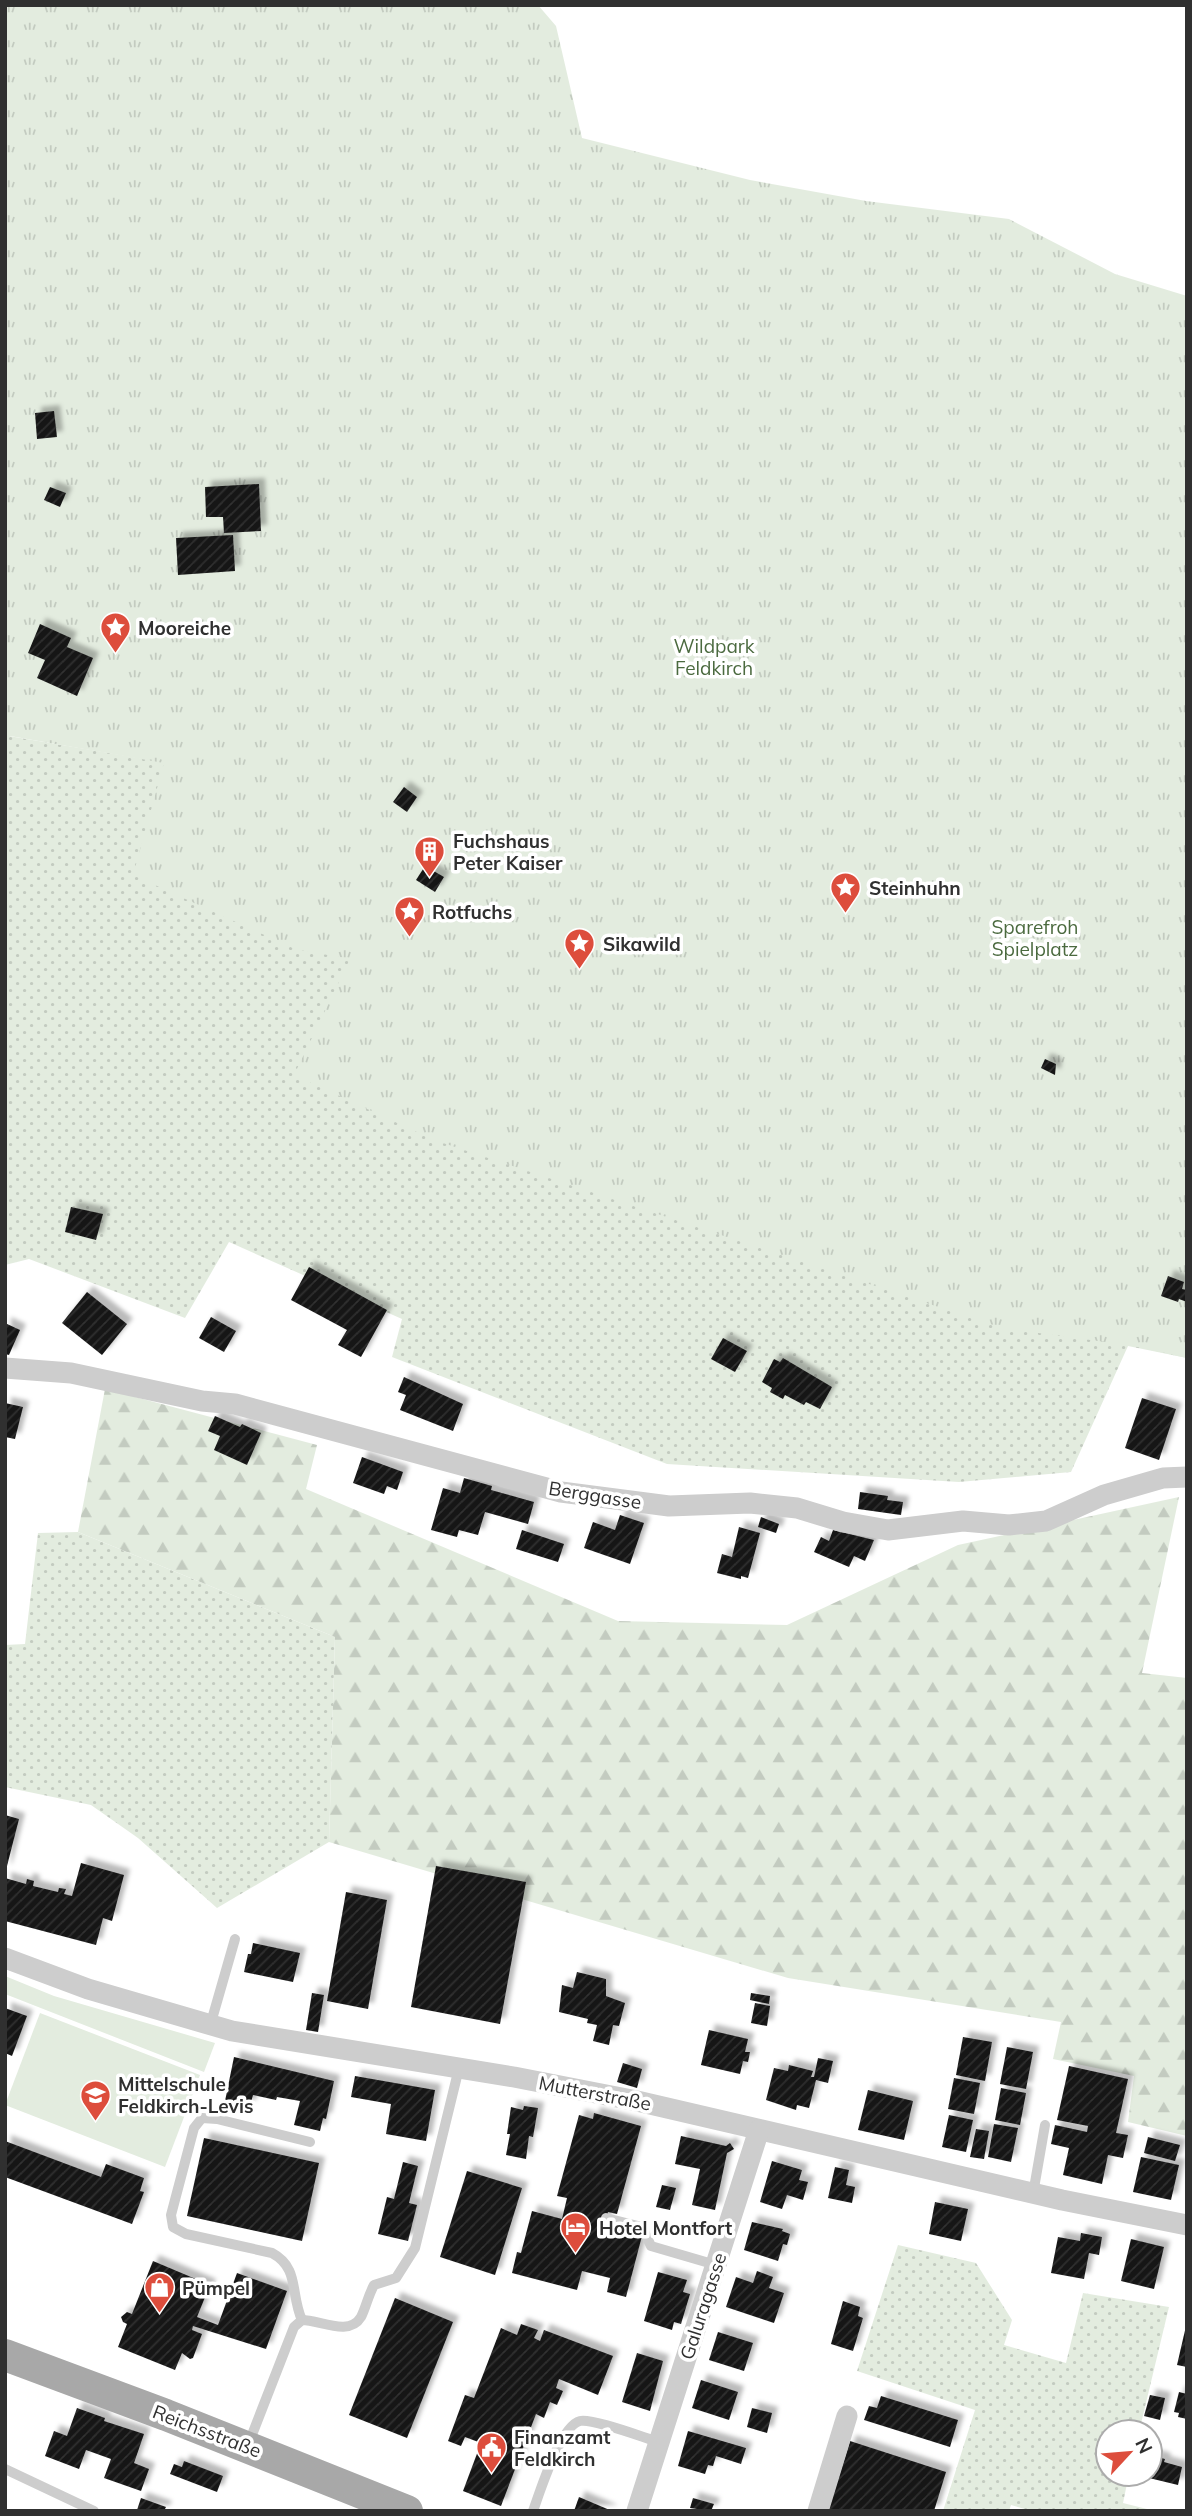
<svg xmlns="http://www.w3.org/2000/svg" width="1192" height="2516" font-family="Mulish,sans-serif">
  <style>
    .grass { fill: url(#grass-dots) }
    .forest { fill: url(#forest-firs) }
    .park { fill: url(#park-tufts) }
    .pitch { fill: #e3ecdf }
    .building { fill: url(#building-hatch); filter: url(#shadow) }
    .lines { fill: none; stroke-linecap: round; stroke-linejoin: round }
    .lane { stroke: #cdcdcd; stroke-width: 10 }
    .street { stroke: #cdcdcd; stroke-width: 21 }
    .primary { stroke: #a8a8a8; stroke-width: 32 }
    .labels { text-anchor: middle; dominant-baseline: central; stroke-width: 7; stroke-linejoin: round; paint-order: stroke }
    .poi-label { font-size: 19px; font-weight: bold; fill: #303030; stroke: #fff; text-anchor: start }
    .park-label { font-size: 19px; fill: #4b6a3f; stroke: #fff }
    .street-label { font-size: 19px; fill: #303030; stroke: #fff }
  </style>
  <defs>
    <pattern id="grass-dots" width="8" height="8" patternUnits="userSpaceOnUse" patternTransform="scale(1.75)"><rect width="8" height="8" fill="#e3ecdf"/><path d="M2 2h.1M6 6h.1" fill="none" stroke="#c3cbc0" stroke-width="1.8" stroke-linecap="round"/></pattern>
    <pattern id="forest-firs" width="22" height="20" patternUnits="userSpaceOnUse" patternTransform="scale(1.75)"><rect width="22" height="20" fill="#e3ecdf"/><path d="M5 1l3.5 6h-7zM16 11l3.5 6h-7z" fill="#c3cbc0"/></pattern>
    <pattern id="park-tufts" width="24" height="20" patternUnits="userSpaceOnUse" patternTransform="scale(1.75)"><rect width="24" height="20" fill="#e3ecdf"/><path d="M3 7l-1-3M5 7V3M7 7l1-3M15 17l-1-3M17 17v-4M19 17l1-3" fill="none" stroke="#c3cbc0"/></pattern>
    <pattern id="building-hatch" width="6" height="6" patternUnits="userSpaceOnUse" patternTransform="scale(1.75)"><rect width="6" height="6" fill="#171717"/><path d="M-1 1l2-2M0 6l6-6M5 7l2-2" fill="none" stroke="#303030"/></pattern>
    <filter id="shadow"><feDropShadow dx="6" dy="-6" stdDeviation="2" flood-color="#0004"/></filter>
  </defs>
  <rect width="100%" height="100%" fill="#fff"/>
  <g class="grass">
    <path d="M9 736 446 810 1187 1358 1128 1346 1071 1472 959 1482 667 1464 392 1357 402 1319 229 1242 185 1318 29 1259 5 1265V743Z"/>
    <path d="M78 1532 335 1637 329 1842 217 1908 138 1838 91 1805 5 1787V1645L25 1644 38 1533Z"/>
    <path d="M898 2245 976 2263 1012 2320 1004 2345 1066 2363 1083 2293 1169 2307 1139 2432H1108V2474H1129L1123 2503 1155 2511H1032L1011 2505 1009 2511H943L975 2410 857 2371Z"/>
  </g>
  <path class="forest" d="M105 1389 317 1445 306 1489 618 1621 787 1625 958 1545 1179 1497 1142 1673 1187 1678V2136L1128 2122 1134 2076 1053 2059 1061 2022 788 1978 329 1842 335 1637 78 1532Z"/>
  <path class="park" d="M5 5H538L556 26 582 138 750 180 866 201 1009 219 1115 274 1187 296V1358L1128 1345 1002 1328 434 1140 294 1075 350 959 295 949 133 875 164 763 10 736 5 743Z"/>
  <g class="pitch">
    <path d="M5 1976 54 1996 215 2043 204 2072 5 1994Z"/>
    <path d="M40 2013 200 2075 165 2167 5 2105Z"/>
  </g>
  <g class="building">
    <path d="M54 411 57 437 37 439 35 413Z"/>
    <path d="M259 484 261 531 224 533 223 517H206L205 487Z"/>
    <path d="M50 487 66 493 60 507 44 500Z"/>
    <path d="M233 535 235 571 178 575 176 538Z"/>
    <path d="M40 624 71 638 67 647 93 658 77 696 37 678 45 660 28 653Z"/>
    <path d="M404 787 417 797 407 812 393 802Z"/>
    <path d="M425 866 444 877 435 892 416 880Z"/>
    <path d="M1045 1059 1056 1064 1055 1075 1041 1068Z"/>
    <path d="M71 1207 103 1214 96 1240 65 1232Z"/>
    <path d="M309 1267 387 1310 361 1357 338 1345 347 1330 291 1300Z"/>
    <path d="M1168 1276 1184 1282 1182 1289 1187 1290V1302L1179 1299 1178 1302 1161 1296Z"/>
    <path d="M87 1292 127 1324 102 1355 62 1323Z"/>
    <path d="M211 1317 236 1331 224 1352 199 1338Z"/>
    <path d="M5 1323 20 1330 9 1355 5 1354Z"/>
    <path d="M723 1338 747 1351 735 1372 711 1359Z"/>
    <path d="M783 1358 832 1387 820 1409 806 1402 804 1405 785 1395 783 1399 770 1392 772 1388 762 1382 774 1359 780 1362Z"/>
    <path d="M404 1377 463 1404 453 1431 400 1410 406 1395 398 1392Z"/>
    <path d="M1142 1398 1176 1409 1159 1460 1125 1448Z"/>
    <path d="M5 1403 23 1407 15 1439 5 1437Z"/>
    <path d="M215 1416 240 1427 242 1424 261 1433 247 1465 214 1450 220 1436 208 1431Z"/>
    <path d="M362 1457 403 1472 397 1490 387 1486 384 1494 353 1483Z"/>
    <path d="M464 1478 492 1486 491 1490 534 1502 528 1524 485 1512 478 1535 459 1530 457 1537 431 1530 443 1488 460 1493Z"/>
    <path d="M860 1492 888 1496 887 1500 903 1502 901 1515 858 1509Z"/>
    <path d="M620 1515 644 1523 630 1564 584 1548 593 1522 615 1530Z"/>
    <path d="M761 1517 779 1524 776 1533 758 1527Z"/>
    <path d="M739 1527 760 1533 748 1578 741 1576V1579L717 1573 722 1554 732 1557Z"/>
    <path d="M522 1530 564 1544 558 1562 516 1549Z"/>
    <path d="M833 1530 874 1540 865 1561 854 1556 849 1567 814 1552 821 1537 829 1541Z"/>
    <path d="M5 1815 19 1819 6 1870H5Z"/>
    <path d="M81 1863 124 1875 112 1921 103 1918 96 1945 5 1921V1878L26 1884 27 1879 34 1881 33 1886 58 1892 59 1888 66 1889 64 1894 72 1896Z"/>
    <path d="M436 1866 526 1882 500 2024 411 2007Z"/>
    <path d="M346 1892 387 1900 368 2009 327 2001Z"/>
    <path d="M253 1943 300 1953 293 1982 244 1972 248 1954H251Z"/>
    <path d="M577 1972 606 1979V1996L625 2003 619 2026 613 2025 609 2045 593 2041 597 2025 587 2023 588 2019 559 2012 562 1985 573 1988Z"/>
    <path d="M312 1993 324 1995 318 2032 306 2030Z"/>
    <path d="M751 1993 770 1996 769 2004 750 2000Z"/>
    <path d="M755 2003 770 2006 767 2026 751 2023Z"/>
    <path d="M5 2008 27 2016 12 2056 5 2053Z"/>
    <path d="M709 2030 748 2039 745 2052H750L748 2062 743 2061 740 2074 701 2065Z"/>
    <path d="M963 2037 992 2042 985 2081 956 2075Z"/>
    <path d="M1007 2047 1033 2052 1026 2089 1000 2084Z"/>
    <path d="M234 2057 334 2081 326 2119 323 2118 320 2131 294 2125 300 2101 277 2097 276 2100 253 2095 250 2106 225 2101Z"/>
    <path d="M818 2058 833 2061 828 2083 816 2080 809 2108 797 2105 796 2110 766 2100 774 2068 788 2071 789 2065 813 2071 811 2077H814Z"/>
    <path d="M623 2063 642 2069 637 2088 617 2082Z"/>
    <path d="M1069 2066 1128 2079 1116 2133 1128 2135 1123 2158 1108 2155 1102 2184 1063 2175 1069 2148 1051 2144 1055 2125 1087 2132 1088 2126 1057 2120Z"/>
    <path d="M355 2076 435 2090 426 2141 386 2134 391 2104 351 2097Z"/>
    <path d="M954 2078 980 2083 974 2114 948 2109Z"/>
    <path d="M1001 2088 1026 2093 1020 2125 995 2120Z"/>
    <path d="M868 2090 913 2101 904 2140 858 2130Z"/>
    <path d="M524 2106 538 2108 533 2137 529 2136 526 2159 506 2155 510 2134H507L511 2107 523 2110Z"/>
    <path d="M594 2113 641 2126 617 2214 608 2212 603 2229 642 2236 626 2297 607 2292 610 2278 582 2271 577 2290 512 2273 517 2252 521 2253 532 2211 562 2219 567 2198 557 2196 579 2115 593 2119Z"/>
    <path d="M949 2115 973 2120 966 2152 942 2147Z"/>
    <path d="M994 2124 1018 2128 1011 2162 988 2157Z"/>
    <path d="M976 2129 989 2131 984 2159 970 2157Z"/>
    <path d="M681 2136 726 2146 730 2143 734 2149 727 2153 715 2210 692 2205 700 2169 675 2164Z"/>
    <path d="M1148 2137 1180 2145 1175 2161 1144 2153Z"/>
    <path d="M204 2138 319 2163 302 2241 187 2216Z"/>
    <path d="M5 2141 101 2177 106 2164 144 2178 140 2191 144 2192 132 2224 5 2177Z"/>
    <path d="M1141 2157 1179 2165 1171 2200 1133 2192Z"/>
    <path d="M772 2161 802 2170 799 2180 808 2182 803 2200 787 2195 782 2209 760 2202Z"/>
    <path d="M403 2162 418 2166 409 2203 417 2205 408 2241 378 2234 387 2197 394 2199Z"/>
    <path d="M835 2167 849 2170 846 2185 855 2187 852 2203 828 2198Z"/>
    <path d="M467 2171 522 2188 495 2275 440 2257Z"/>
    <path d="M662 2185 676 2188 670 2210 656 2207Z"/>
    <path d="M935 2202 968 2209 961 2241 929 2234Z"/>
    <path d="M752 2222 783 2229 782 2231 790 2234 787 2245 783 2244 778 2261 744 2250Z"/>
    <path d="M1081 2233 1102 2237 1099 2255 1089 2253 1084 2279 1051 2273 1058 2237 1080 2241Z"/>
    <path d="M1131 2239 1164 2247 1154 2289 1121 2281Z"/>
    <path d="M153 2261 210 2285 197 2317 218 2325 237 2273 287 2291 266 2349 193 2326 192 2330 202 2334 193 2358 190 2359 182 2353 175 2370 118 2347 127 2324 123 2322 121 2317 127 2312 132 2314Z"/>
    <path d="M757 2271 773 2277 769 2288 784 2293 774 2323 726 2307 736 2277 753 2283Z"/>
    <path d="M658 2272 687 2280 683 2292 690 2294 681 2324 674 2322 672 2330 644 2321Z"/>
    <path d="M395 2298 453 2322 407 2438 349 2415Z"/>
    <path d="M843 2301 860 2307 858 2316 863 2318 853 2351 831 2344Z"/>
    <path d="M521 2324 538 2330 534 2338 540 2341 544 2330 613 2356 598 2395 559 2379 556 2388 563 2391 557 2405 550 2402 544 2418 536 2414 501 2506 463 2491 481 2443 465 2437 461 2446 448 2441 465 2395 474 2398 501 2328 517 2335Z"/>
    <path d="M1186 2326H1187V2367L1177 2365Z"/>
    <path d="M718 2332 753 2343 744 2371 709 2360Z"/>
    <path d="M637 2353 663 2361 650 2411 622 2402Z"/>
    <path d="M701 2380 738 2392 729 2420 692 2408Z"/>
    <path d="M1179 2392 1187 2394V2419L1178 2417 1179 2413 1174 2412Z"/>
    <path d="M1150 2395 1165 2398 1160 2420 1144 2416Z"/>
    <path d="M881 2396 958 2420 950 2447 864 2420 869 2406 877 2408Z"/>
    <path d="M77 2408 105 2418 104 2421 144 2434 134 2463 149 2469 141 2491 104 2478 111 2459 86 2450 79 2469 45 2456 54 2431 67 2436Z"/>
    <path d="M752 2408 772 2413 767 2433 747 2427Z"/>
    <path d="M688 2431 746 2448 741 2464 716 2456 713 2466 708 2465 705 2474 678 2466Z"/>
    <path d="M850 2441 946 2472 934 2511H828Z"/>
    <path d="M1155 2456 1165 2459 1164 2462 1182 2467 1178 2485 1149 2478Z"/>
    <path d="M184 2461 223 2476 217 2492 170 2474 174 2464 182 2467Z"/>
    <path d="M579 2497 612 2511H574Z"/>
    <path d="M141 2498 166 2507 164 2511 137 2510Z"/>
    <path d="M693 2498 714 2504 711 2511 690 2508Z"/>
  </g>
  <g class="lines">
    <g class="lane">
      <path d="M210 2026 235 1939"/>
      <path d="M1033 2194 1045 2125"/>
      <path d="M606 2218 642 2227 651 2246 716 2265"/>
      <path d="M302 2320C290 2294 300 2268 272 2253L186 2234 173 2227 171 2215 194 2128 202 2118 217 2119 310 2142"/>
      <path d="M248 2445 294 2327 302 2320C320 2320 349 2337 361 2317 366 2307 368 2296 374 2285L396 2278 415 2248 459 2068"/>
      <path d="M5 2469 94 2511"/>
      <path d="M533 2511C540 2492 560 2426 580 2421 592 2418 645 2438 659 2442"/>
    </g>
    <g class="street">
      <path d="M5 1368 71 1373 202 1401 235 1404 561 1492 669 1506 750 1503 797 1508 843 1522 888 1530 963 1521 1009 1525 1046 1521 1104 1495 1163 1478 1187 1477"/>
      <path d="M5 1958 88 1989 232 2031 514 2077 637 2101 1062 2200 1187 2225"/>
      <path d="M637 2511 759 2130"/>
      <path d="M818 2511 847 2416"/>
    </g>
    <path class="primary" d="M5 2355 166 2415 407 2511"/>
  </g>
  <defs>
    <symbol id="sight-pin" viewBox="-11 -11 22 30"><path d="M0 17L-7.5 6A9.5 9.5 0 1 1 7.5 6Z" fill="#dd4d3c" stroke="#fff"/><path d="M0-6L1.8-2.2L6-1.7L2.9 1.2L3.7 5.4L0 3.3L-3.7 5.4L-2.9 1.2L-6-1.7L-1.8-2.2Z" fill="#fff"/></symbol>
    <symbol id="building-pin" viewBox="-11 -11 22 30"><path d="M0 17L-7.5 6A9.5 9.5 0 1 1 7.5 6Z" fill="#dd4d3c" stroke="#fff"/><path d="M-4-6H4V6H1V3H-1V6H-4ZM-2.5-4.3h1.7v1.8h-1.7ZM.8-4.3h1.7v1.8H.8ZM-2.5-1h1.7V.8h-1.7ZM.8-1h1.7V.8H.8Z" fill="#fff"/></symbol>
    <symbol id="school-pin" viewBox="-11 -11 22 30"><path d="M0 17L-7.5 6A9.5 9.5 0 1 1 7.5 6Z" fill="#dd4d3c" stroke="#fff"/><path d="M0-5L7-2L0 1L-7-2ZM-4 1L0 2.5L4 1V4Q0 6-4 4Z" fill="#fff"/></symbol>
    <symbol id="hotel-pin" viewBox="-11 -11 22 30"><path d="M0 17L-7.5 6A9.5 9.5 0 1 1 7.5 6Z" fill="#dd4d3c" stroke="#fff"/><path d="M-6-4.5h1.5V1H6V5H4.5V3h-9V5H-6ZM-4 0a1.8 1.8 0 1 1 3.6 0ZM.5 0V-2.5h3Q6-2.5 6 0Z" fill="#fff"/></symbol>
    <symbol id="shop-pin" viewBox="-11 -11 22 30"><path d="M0 17L-7.5 6A9.5 9.5 0 1 1 7.5 6Z" fill="#dd4d3c" stroke="#fff"/><path d="M-5-2.5h2.3a2.7 3.5 0 0 1 5.4 0H5L5.5 6h-11ZM-1.5-2.5h3a1.5 2.3 0 0 0-3 0Z" fill="#fff"/></symbol>
    <symbol id="civic-pin" viewBox="-11 -11 22 30"><path d="M0 17L-7.5 6A9.5 9.5 0 1 1 7.5 6Z" fill="#dd4d3c" stroke="#fff"/><path d="M-.6-6.5H3V-4.5H.6V-3L4-1V1h2V6H-6V1h2V-1L-.6-3ZM-1.2 2.5V6h2.4V2.5Z" fill="#fff"/></symbol>
  </defs>
  <g fill-rule="evenodd">
    <use href="#sight-pin" x="98" y="610" width="35" height="47"/>
    <use href="#building-pin" x="412" y="834" width="35" height="47"/>
    <use href="#sight-pin" x="828" y="870" width="35" height="47"/>
    <use href="#sight-pin" x="392" y="894" width="35" height="47"/>
    <use href="#sight-pin" x="562" y="926" width="35" height="47"/>
    <use href="#school-pin" x="78" y="2078" width="35" height="47"/>
    <use href="#hotel-pin" x="558" y="2210" width="35" height="47"/>
    <use href="#shop-pin" x="142" y="2270" width="35" height="47"/>
    <use href="#civic-pin" x="474" y="2430" width="35" height="47"/>
  </g>
  <g class="labels">
    <g class="poi-label">
      <text x="138" y="628">Mooreiche</text>
      <text x="453" y="841">Fuchshaus<tspan x="453" dy="22">Peter Kaiser</tspan></text>
      <text x="869" y="888">Steinhuhn</text>
      <text x="432" y="912">Rotfuchs</text>
      <text x="603" y="944">Sikawild</text>
      <text x="118" y="2084">Mittelschule<tspan x="118" dy="22">Feldkirch-Levis</tspan></text>
      <text x="599" y="2228">Hotel Montfort</text>
      <text x="182" y="2288">Pümpel</text>
      <text x="514" y="2437">Finanzamt<tspan x="514" dy="22">Feldkirch</tspan></text>
    </g>
    <g class="park-label">
      <text x="714" y="646">Wildpark<tspan x="714" dy="22">Feldkirch</tspan></text>
      <text x="1035" y="927">Sparefroh<tspan x="1035" dy="22">Spielplatz</tspan></text>
    </g>
    <g class="street-label">
      <text transform="translate(595 1495) rotate(9)">Berggasse</text>
      <text transform="translate(595 2093) rotate(11)">Mutterstraße</text>
      <text transform="translate(703 2306) rotate(-72)">Galuragasse</text>
      <text transform="translate(207 2431) rotate(21)">Reichsstraße</text>
    </g>
  </g>
  <rect width="1192" height="2516" fill="none" stroke="#303030" stroke-width="14"/>
  <g transform="translate(1129 2453) rotate(64)"><circle r="33" fill="#ffffff" stroke="#acacac" stroke-width="2"/>
  <path d="M0-5L12 26L0 18L-12 26Z" fill="#dd4d3c"/>
  <text y="-10" font-size="19" font-weight="bold" text-anchor="middle" fill="#303030">N</text>
  </g>
</svg>
